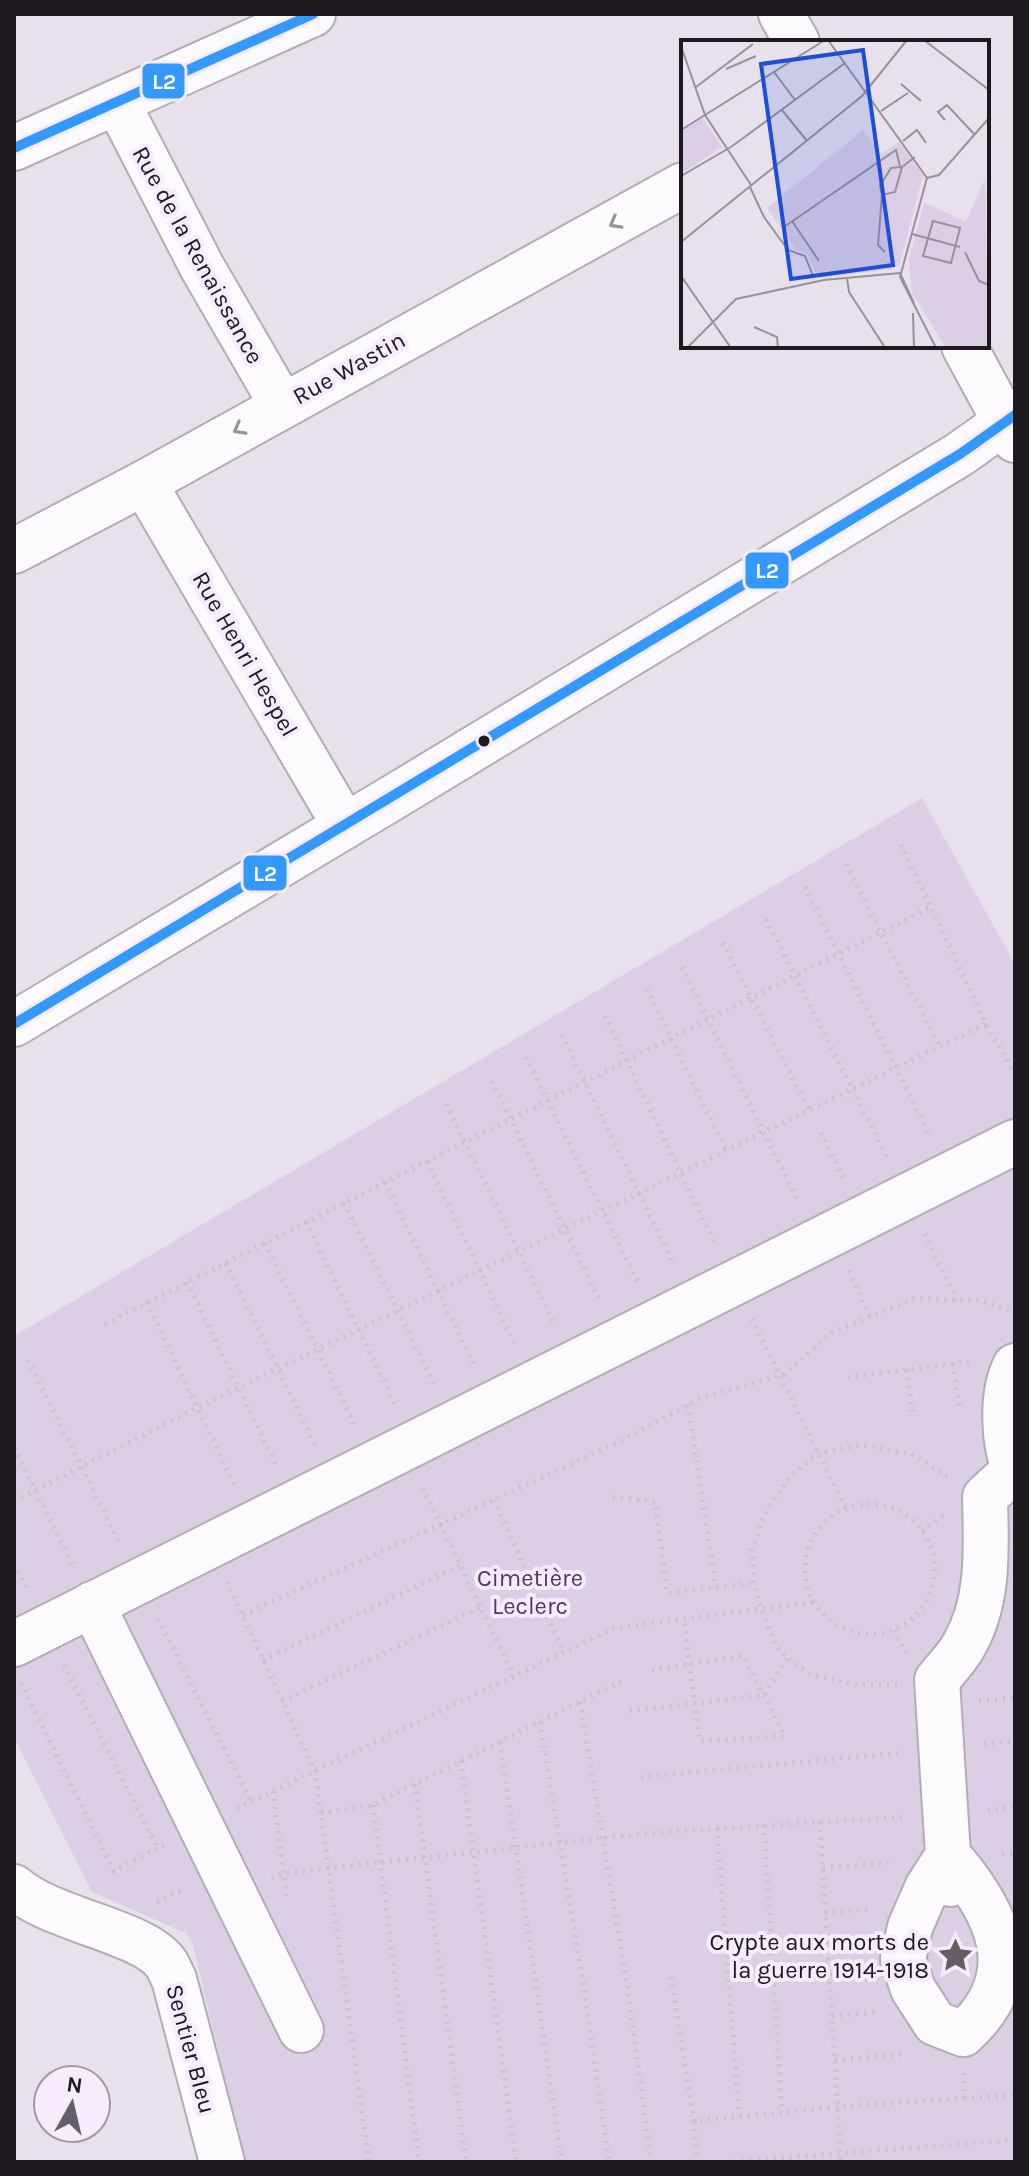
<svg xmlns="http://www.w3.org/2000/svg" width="1029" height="2176" font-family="Karla,sans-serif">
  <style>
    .green { fill: #dccee4 }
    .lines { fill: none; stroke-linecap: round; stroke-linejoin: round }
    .minor-casing { stroke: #b2adb4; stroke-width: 48 }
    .path { stroke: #c7c5c9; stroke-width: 5; stroke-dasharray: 2 6; stroke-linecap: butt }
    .minor { stroke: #fcfafc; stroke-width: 44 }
    .bus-1-casing { stroke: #f7ebfe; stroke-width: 16 }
    .bus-1 { stroke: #39f; stroke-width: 10 }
    .oneway { stroke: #989599 }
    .bus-dot { fill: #1d191f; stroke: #f7ebfe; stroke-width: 3 }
    .labels { text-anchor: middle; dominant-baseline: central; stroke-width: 8; stroke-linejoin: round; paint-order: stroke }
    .street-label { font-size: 24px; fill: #1d191f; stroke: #f7ebfe }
    .park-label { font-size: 24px; fill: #563566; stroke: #f7ebfe }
    .poi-label { font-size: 24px; fill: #1d191f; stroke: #f7ebfe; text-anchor: end }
    .inset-road { fill: none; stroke: #97919a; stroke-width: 2 }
    .view { fill: #1d4ed8; fill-opacity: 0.15; stroke: #1d4ed8; stroke-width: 4 }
    .inset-edge { fill: none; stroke: #1d191f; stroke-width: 4 }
    .line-badge { stroke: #f7ebfe; stroke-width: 3 }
    .badge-label { font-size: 22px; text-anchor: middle; font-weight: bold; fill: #fff }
  </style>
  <rect width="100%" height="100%" fill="#e8e1ec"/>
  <path class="green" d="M922 798 1015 964V2162H244L193 1945 186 1933 92 1892 14 1738V1336Z"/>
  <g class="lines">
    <defs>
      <g id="minor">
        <path d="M781 14 797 42"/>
        <path d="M117 102 202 267 282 405"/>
        <path d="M14 148 313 14"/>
        <path d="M964 346 1015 440"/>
        <path d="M144 483 345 826"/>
        <path d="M14 551 144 483 683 185"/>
        <path d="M14 1024 392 798 960 454 1015 415"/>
        <path d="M1015 1366C1001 1394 1003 1443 1015 1471"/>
        <path d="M92 1604 301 2030"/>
        <path d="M14 1644 1015 1142"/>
        <path d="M950 1884 948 1855C998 1912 1029 1975 963 2034L935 2023 913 1989 903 1959 910 1927 927 1888 948 1855 937 1680C946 1669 957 1658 964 1645 990 1600 986 1548 985 1497L1013 1471"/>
        <path d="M14 1887C52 1920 141 1931 165 1962 169 1967 171 1974 174 1979L222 2162"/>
      </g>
    </defs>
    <use href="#minor" class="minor-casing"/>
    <g class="path">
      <path d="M901 845 931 907"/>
      <path d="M846 864 940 1047"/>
      <path d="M805 887 930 1136"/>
      <path d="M766 919 889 1161"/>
      <path d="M723 943 809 1110"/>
      <path d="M682 967 799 1203"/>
      <path d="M647 989 726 1150"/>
      <path d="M605 1016 716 1246"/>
      <path d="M562 1035 674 1265"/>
      <path d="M526 1057 639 1285"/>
      <path d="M492 1081 601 1303"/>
      <path d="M446 1104 555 1325"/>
      <path d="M821 1133 845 1181"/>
      <path d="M427 1161 515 1344"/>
      <path d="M385 1182 474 1365"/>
      <path d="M344 1203 435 1385"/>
      <path d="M306 1222 395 1404"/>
      <path d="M925 1234 957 1300"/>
      <path d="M265 1243 355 1425"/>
      <path d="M226 1263 315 1445"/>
      <path d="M849 1271 870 1317"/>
      <path d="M187 1282 276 1465"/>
      <path d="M147 1302 234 1485"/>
      <path d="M752 1319 846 1509"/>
      <path d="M105 1324 931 907 986 1024 1015 1074"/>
      <path d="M28 1360 121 1546"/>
      <path d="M953 1364 960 1410"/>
      <path d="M907 1370 913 1417"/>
      <path d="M848 1377 970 1362"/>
      <path d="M688 1405 716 1588"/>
      <path d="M14 1448 75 1569"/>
      <path d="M423 1488 514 1676"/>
      <path d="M613 1497 655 1502 667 1593 754 1583"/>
      <path d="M494 1500 564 1652"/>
      <path d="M14 1501 197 1408 986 1024"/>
      <circle cx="870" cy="1569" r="65"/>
      <path d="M922 1531 944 1515"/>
      <path d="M14 1564 28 1591"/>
      <path d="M227 1582 315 1771 369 2162"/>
      <path d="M243 1615 617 1443 699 1399 784 1374 833 1332 915 1298 981 1301 1015 1312"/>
      <path d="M158 1619 251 1801"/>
      <path d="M895 1630 906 1654"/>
      <path d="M263 1660 461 1565"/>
      <path d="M64 1665 158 1849"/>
      <path d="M652 1670 743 1656 785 1736 700 1741C694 1701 689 1660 684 1619"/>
      <path d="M21 1683 114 1871 164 1845"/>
      <path d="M897 1685H859L811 1675 779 1651 761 1610 754 1583 752 1549 765 1514 790 1476 818 1453 863 1445 913 1455 947 1476"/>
      <path d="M282 1701 481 1607"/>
      <path d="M979 1701 1015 1698"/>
      <path d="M580 1702 627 1984 651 2162"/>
      <path d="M630 1711 764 1695 788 1658"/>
      <path d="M540 1722 584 1989 609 2162"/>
      <path d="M500 1742 562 2162"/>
      <path d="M984 1744 1015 1741"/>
      <path d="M461 1761 516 2162"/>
      <path d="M641 1777 899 1753"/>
      <path d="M415 1784 466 2162"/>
      <path d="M273 1791 287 1901"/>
      <path d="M373 1805 419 2162"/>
      <path d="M237 1808 615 1628 815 1602"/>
      <path d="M988 1810 1015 1807"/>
      <path d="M321 1813 373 1805 624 1680"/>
      <path d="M820 1822 841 2162"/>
      <path d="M764 1825 782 2112"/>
      <path d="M717 1828 739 2116"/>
      <path d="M1002 1854 1015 1853"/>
      <path d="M823 1868 894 1862"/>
      <path d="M272 1879 284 1874 328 1868 650 1833 902 1817"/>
      <path d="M157 1902 185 1888"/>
      <path d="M825 1913 872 1909"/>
      <path d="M671 1977 694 2121 838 2107 965 2098"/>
      <path d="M832 2016 879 2012"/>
      <path d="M835 2060 906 2054"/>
      <path d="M964 2073 965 2098 1015 2095"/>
      <path d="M694 2121 697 2162"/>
      <path d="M726 2162 1015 2140"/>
    </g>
    <use href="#minor" class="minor"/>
    <defs>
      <g id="bus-1">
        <path d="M14 148 313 14"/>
        <path d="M14 1024 960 454 1015 415"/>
      </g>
    </defs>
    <use href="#bus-1" class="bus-1-casing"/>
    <use href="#bus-1" class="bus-1"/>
  </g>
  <defs><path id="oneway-chevron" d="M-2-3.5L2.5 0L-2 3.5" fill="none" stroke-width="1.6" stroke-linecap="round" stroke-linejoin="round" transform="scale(2)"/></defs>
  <g class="oneway">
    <use href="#oneway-chevron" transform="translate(615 223) rotate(151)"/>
    <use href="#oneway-chevron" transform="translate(239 429) rotate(151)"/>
  </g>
  <defs>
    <symbol id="sight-bare" viewBox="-9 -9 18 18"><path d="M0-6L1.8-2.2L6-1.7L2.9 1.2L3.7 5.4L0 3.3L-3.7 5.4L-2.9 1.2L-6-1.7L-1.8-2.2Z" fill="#645f67" stroke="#f7ebfe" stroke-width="2.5" paint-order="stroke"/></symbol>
  </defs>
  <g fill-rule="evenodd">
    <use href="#sight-bare" x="930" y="1930" width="51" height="51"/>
  </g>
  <circle class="bus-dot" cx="484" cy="741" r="7"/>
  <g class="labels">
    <g class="street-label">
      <text transform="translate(198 255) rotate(61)">Rue de la Renaissance</text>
      <text transform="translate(349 368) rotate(-29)">Rue Wastin</text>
      <text transform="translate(245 654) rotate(60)">Rue Henri Hespel</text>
      <text transform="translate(191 2049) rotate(75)">Sentier Bleu</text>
    </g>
    <g class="park-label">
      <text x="530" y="1578">Cimetière<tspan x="530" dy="28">Leclerc</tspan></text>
    </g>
    <g class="poi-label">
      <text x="929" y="1942">Crypte aux morts de<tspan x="929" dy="28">la guerre 1914-1918</tspan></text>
    </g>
  </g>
  <g transform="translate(681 40)">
    <rect width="308" height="308" fill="#e8e1ec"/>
    <path d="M22 78 41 107 0 134V91ZM182 90 200 114 218 102 242 135 219 224 212 229 137 238 126 214 115 210 86 168ZM304 139 308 308H265L231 253 228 219 243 162 285 182Z" fill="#dccee4"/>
    <path class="inset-road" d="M147 0 246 138M243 0 308 50M0 6 24 75 70 145M45 29 75 16M93 32 114 60M220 44 240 61M15 47 72 4M101 70 126 101M200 71 227 53M264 80 257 72 266 65 293 94M0 90 144 0M222 101 236 90 245 103M221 127 214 152 201 155 199 146 210 128 221 127 234 117M0 136 50 107 164 23M246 138 219 237 255 308M246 138 258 135 308 78M69 147 83 177 107 210 124 216 132 236M201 155 197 205 204 212M111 181 138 221M252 181 279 188 270 223 242 216ZM103 187 215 110 219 126M231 194 279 207M0 202 181 56 226 0M284 212 298 241 308 245M219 233 233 263M0 236 50 308M166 238 168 252 203 306M232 273 233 308M73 287 96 297 97 308M6 308 55 259 143 240 219 233"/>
    <path class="view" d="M182 10 212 225 110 239 80 24Z"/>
    <rect width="308" height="308" class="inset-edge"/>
  </g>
  <g class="line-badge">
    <rect x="141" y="62" width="45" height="38" rx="8" fill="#39f"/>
    <rect x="744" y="551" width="46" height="39" rx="8" fill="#39f"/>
    <rect x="242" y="854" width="46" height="38" rx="8" fill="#39f"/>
  </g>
  <g class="badge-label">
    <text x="164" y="89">L2</text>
    <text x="767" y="578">L2</text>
    <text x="265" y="881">L2</text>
  </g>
  <rect width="1029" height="2176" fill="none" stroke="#1d191f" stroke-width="32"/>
  <g transform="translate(72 2104) rotate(8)"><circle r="38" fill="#f7ebfe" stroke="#a097a5" stroke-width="2"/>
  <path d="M0-6L14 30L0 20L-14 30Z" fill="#645f67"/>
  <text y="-12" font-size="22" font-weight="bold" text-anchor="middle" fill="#1d191f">N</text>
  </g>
</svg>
